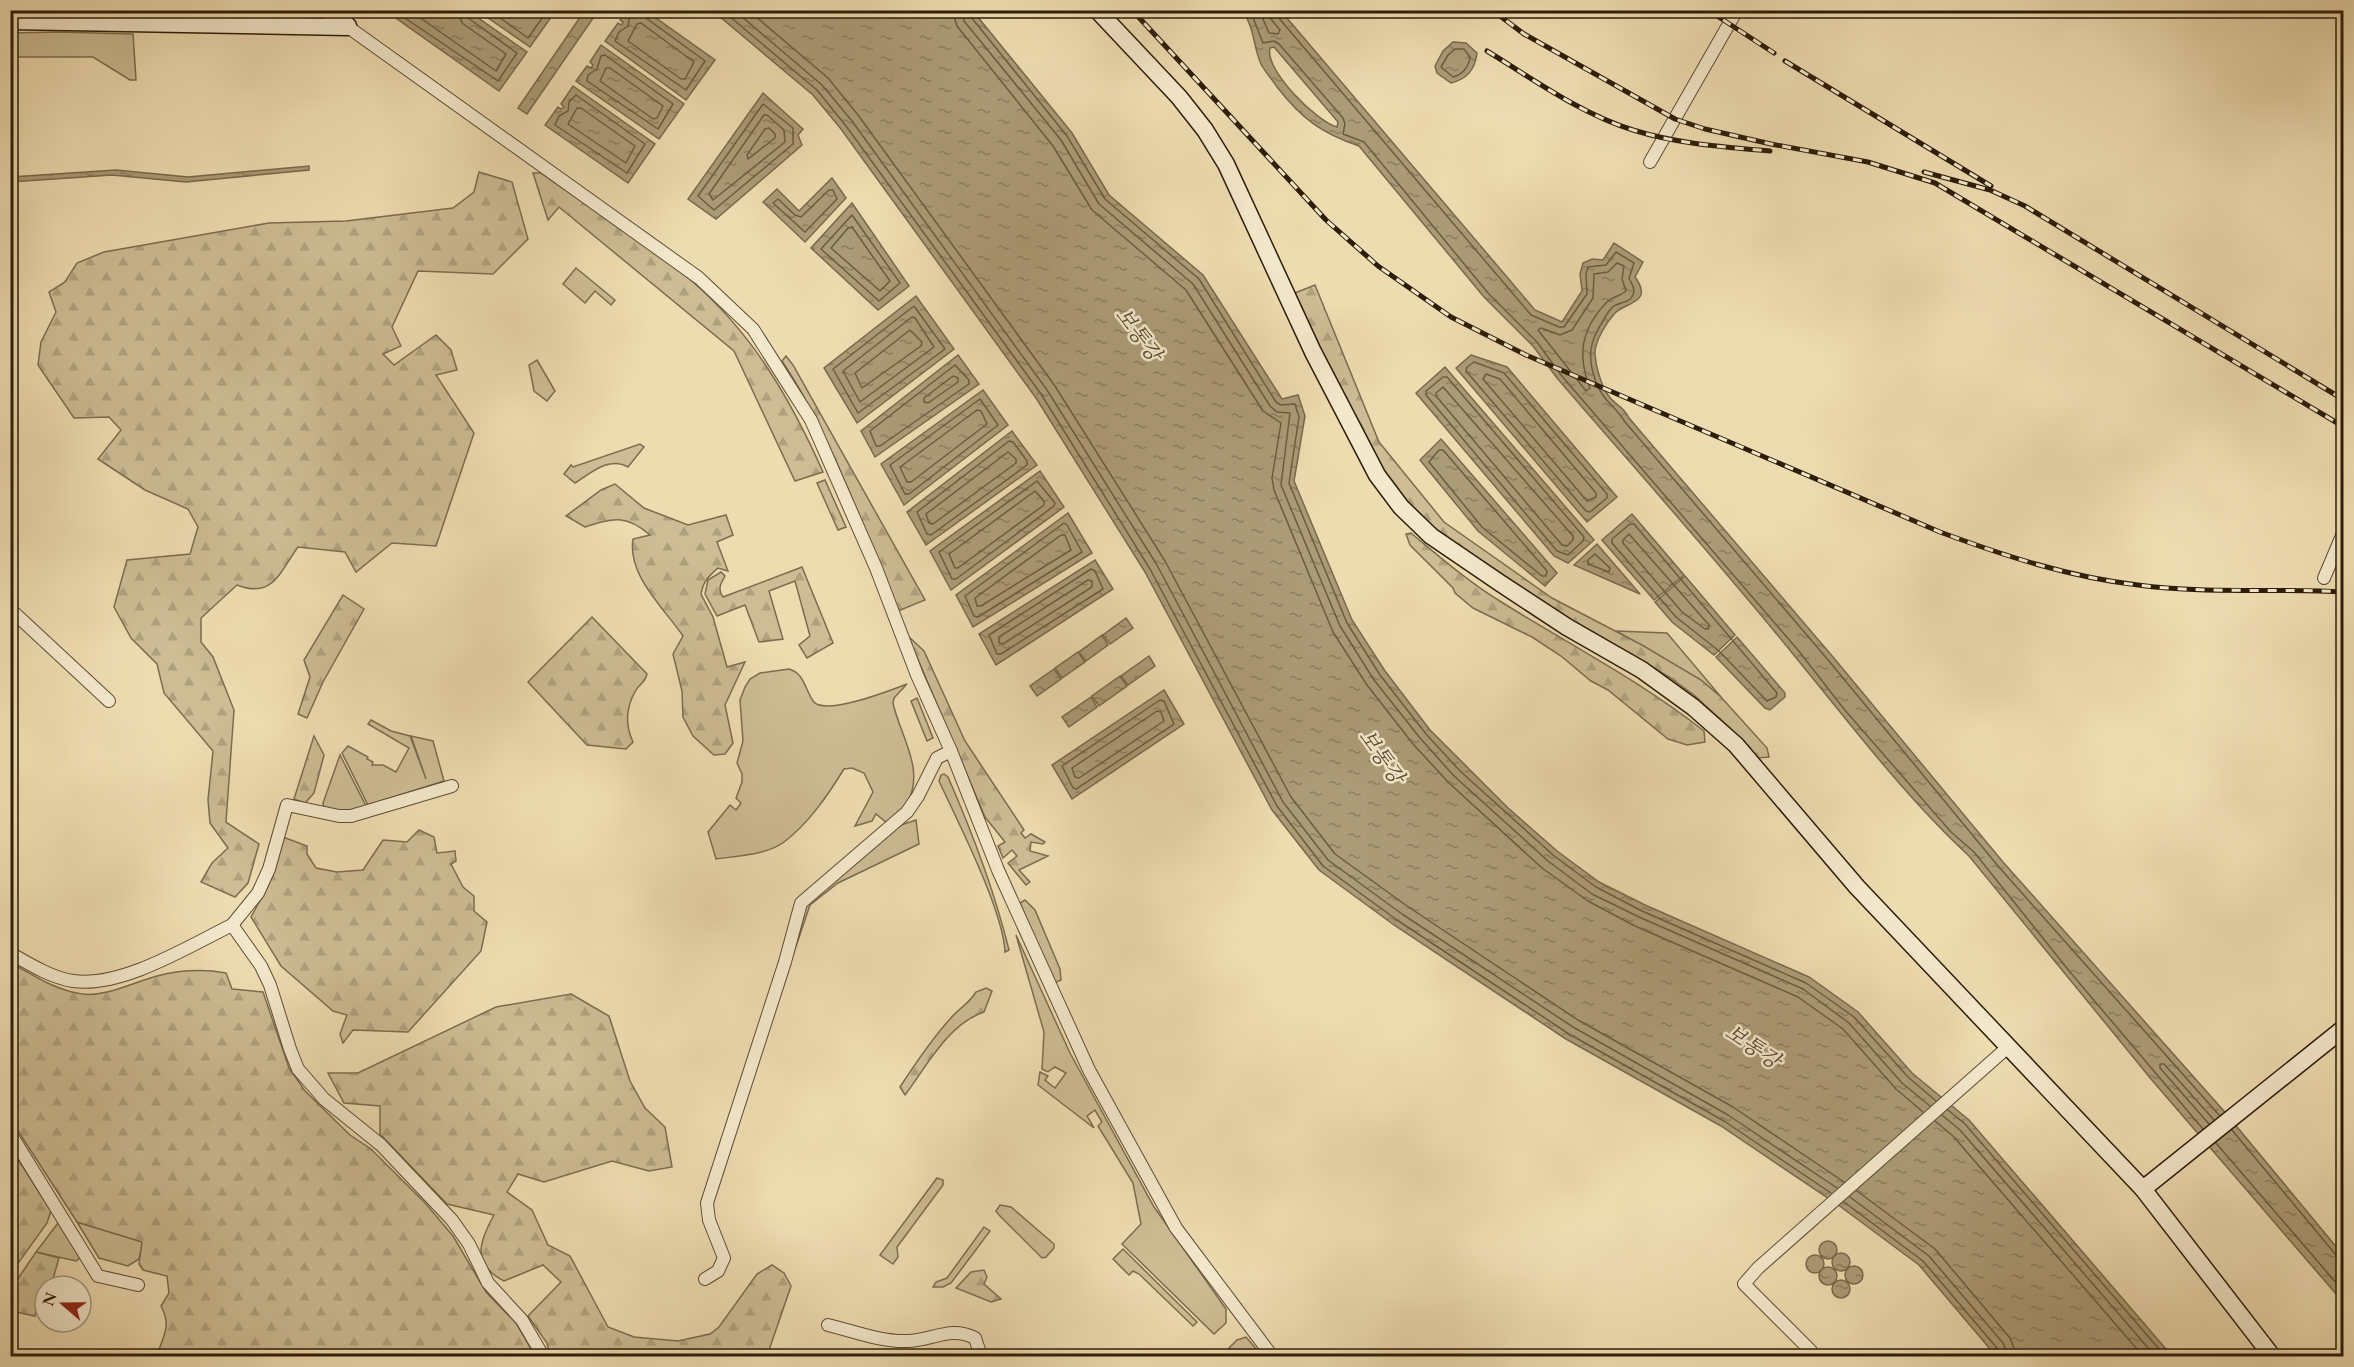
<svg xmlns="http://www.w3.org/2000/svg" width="2354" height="1367" font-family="'EB Garamond','Noto Serif KR',serif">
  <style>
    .grass { fill: #cdbc94; stroke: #7d6c4e; stroke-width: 1.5 }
    .forest { fill: url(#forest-firs); stroke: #7d6c4e; stroke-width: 1.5 }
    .water { fill: url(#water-ripples); stroke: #79694a; stroke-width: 1.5; fill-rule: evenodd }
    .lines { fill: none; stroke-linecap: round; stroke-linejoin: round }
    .shore { stroke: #6c5c3f; stroke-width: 1.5 }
    .street-casing { stroke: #5d4d32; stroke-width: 14 }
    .secondary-casing { stroke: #2d1d07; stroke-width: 19 }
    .street { stroke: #f4e8cc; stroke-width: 12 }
    .secondary { stroke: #f4e8cc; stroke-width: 16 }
    .rail-casing { stroke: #2d1d07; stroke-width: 5 }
    .rail { stroke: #f4e8cc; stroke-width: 3; stroke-dasharray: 9; stroke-linecap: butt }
    .labels { text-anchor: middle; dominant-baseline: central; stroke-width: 5; stroke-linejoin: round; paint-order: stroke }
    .water-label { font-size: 21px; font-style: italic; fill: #59492e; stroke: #f4e8cc }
  </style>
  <defs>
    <pattern id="forest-firs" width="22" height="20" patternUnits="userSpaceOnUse" patternTransform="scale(1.5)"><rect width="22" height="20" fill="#cdbc94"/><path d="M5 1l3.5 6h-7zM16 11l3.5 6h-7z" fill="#b0a17e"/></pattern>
    <pattern id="water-ripples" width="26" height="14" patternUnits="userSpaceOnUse" patternTransform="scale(1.5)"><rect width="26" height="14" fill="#ac9b77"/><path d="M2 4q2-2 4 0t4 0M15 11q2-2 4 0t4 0" fill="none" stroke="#8c7e60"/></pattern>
  </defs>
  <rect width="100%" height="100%" fill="#eedcb1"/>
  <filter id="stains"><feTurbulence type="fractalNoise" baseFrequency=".00333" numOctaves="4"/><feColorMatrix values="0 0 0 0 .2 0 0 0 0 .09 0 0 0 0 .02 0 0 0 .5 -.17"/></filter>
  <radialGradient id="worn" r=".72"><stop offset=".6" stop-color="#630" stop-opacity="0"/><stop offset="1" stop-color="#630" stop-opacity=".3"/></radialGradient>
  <g class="grass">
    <path d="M311 11 316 15 148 13 133 11Z"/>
    <path d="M59 32 133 34 136 80H130L93 57H11V33Z"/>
    <path d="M576 268 615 300 611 305 595 291 585 303 563 284Z"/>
    <path d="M537 360 555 391 547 401 534 391 529 365Z"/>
    <path d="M640 444 644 447 628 467C609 456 591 473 575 483L564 474 571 465 573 467Z"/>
    <path d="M1616 631 1667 633 1721 697 1701 680Z"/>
    <path d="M789 669C804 673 805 689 813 701 824 717 891 690 907 684L894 698 893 703C900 736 926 770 907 803 903 811 894 817 888 824L876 814 872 821 855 826 873 792 864 773 852 768 844 769C828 795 809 823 784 842 767 855 736 856 716 859L708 832 730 805 736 810 741 803 736 798 742 782V774L737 763 743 741 740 700 745 687 750 679 760 673Z"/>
    <path d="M917 698 933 738 927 741 911 701Z"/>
    <path d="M371 720 391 731 410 736 426 779 411 736 433 741 444 781 368 805 342 753 348 746 368 757 367 759 373 762 372 765H383L396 772 409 748 368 724Z"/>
    <path d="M340 755 366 806 347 812 324 808 323 803Z"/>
    <path d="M944 774 948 777C973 834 994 889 1009 950L1005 952C1003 910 958 822 939 781L941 775Z"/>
    <path d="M916 820 919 844 838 883 810 905 790 964 805 903 898 826Z"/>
    <path d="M1025 900 1035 910 1060 969 1061 980 1054 983 1020 903Z"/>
    <path d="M1016 935 1070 1053 1154 1207 1226 1309V1323L1214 1334 1122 1244 1141 1224 1133 1183 1098 1126 1102 1122 1095 1110 1087 1116 1094 1128 1038 1085 1040 1072 1048 1076 1045 1080 1055 1088 1066 1073 1055 1067 1048 1072 1042 1069 1044 1032Z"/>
    <path d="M937 1178 943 1180V1185L897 1247 898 1257 893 1264 880 1255Z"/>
    <path d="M1000 1205 1011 1207 1054 1244V1248L1046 1257 1042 1258 999 1215 996 1211Z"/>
    <path d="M77 1222 143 1242 139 1259 128 1266 99 1258Z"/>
    <path d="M58 1223H61L80 1258 76 1261 36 1252Z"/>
    <path d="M984 1227 990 1231 951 1283 943 1287H933L936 1282 947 1278Z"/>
    <path d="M1123 1249 1197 1322 1193 1326 1139 1274 1133 1271 1129 1275 1113 1259Z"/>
    <path d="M1246 1337 1262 1356H1238L1229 1348 1237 1340Z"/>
  </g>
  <g class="forest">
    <path d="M479 172 512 182 528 239 493 274 418 271 392 327 401 346 383 354 394 365 436 335 451 350 457 370 436 375 474 433 436 546 392 543 356 572 345 552 298 547C279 573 273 599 237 585L201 618V642L213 657 234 710 226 822 259 844 248 883 235 897 201 882 212 863 228 848 210 823 208 800 213 751 164 693 157 664 131 638 114 607 127 560 190 554 198 527 188 509 145 490 98 459 121 430 109 417 74 418 38 365 41 342 56 312 49 292 65 282 77 263 104 252 269 223 346 221 453 208 474 192Z"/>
    <path d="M533 173H541C591 209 646 242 693 282 753 334 791 400 823 472L795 481 734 351 559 207 548 220Z"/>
    <path d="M1315 285 1379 442 1444 522 1552 598 1642 645 1701 680 1721 697 1767 748 1769 757 1758 758 1730 728 1694 695 1669 677 1572 620 1431 528 1404 500 1365 445 1295 293Z"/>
    <path d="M786 356 793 365 925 600 898 611C863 528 832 436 782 361Z"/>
    <path d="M825 480 846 527 838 530 817 483Z"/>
    <path d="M615 484 644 508 688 525 726 515 733 535 717 542 728 571 718 568C709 576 703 581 701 594L713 617 727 667 745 662 725 705 733 743 725 754 714 755 693 736 683 717 682 691 673 654 683 636C664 608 627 575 633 539L650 535C626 514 613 518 585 527L566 516 601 490Z"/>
    <path d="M1411 533C1441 558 1470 583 1503 603 1572 646 1639 680 1704 731L1705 742 1687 745 1668 739 1608 690 1591 681 1561 656 1532 637 1473 608 1455 593 1453 588 1410 545 1406 534Z"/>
    <path d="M802 567 833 643 807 658 799 645 810 636 795 581 769 591 783 639 759 642 745 605 717 616 705 594 708 580 721 572 725 576C721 583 717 589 723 597Z"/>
    <path d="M343 595 364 609 323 682 307 718 298 714 310 677 304 660Z"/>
    <path d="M592 617 647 674C645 683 640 683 636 690 626 707 625 725 633 742L626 749 587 745 528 682Z"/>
    <path d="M908 636 924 651 965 741 1024 830 1021 833 1025 838 1031 834 1045 842 1043 844 1031 842 1030 851 1048 856 1019 870 1030 882 1026 885 1008 863 1017 856 1012 850 1003 858 998 846 1005 842 985 817Z"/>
    <path d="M314 736 324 755 314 793 305 803 294 799Z"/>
    <path d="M419 830 434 837 437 853 455 851 456 861 451 864 463 887 474 896V911L487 922 481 951 408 1032 353 1030 343 1043 340 1034 347 1015 333 1011 281 966 251 917 268 886 283 837 307 846V854L316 868 337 872 363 870 383 840 407 842Z"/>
    <path d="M11 963C33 975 55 990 82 994 106 997 134 982 157 976 180 970 203 969 226 973L232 989 263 992 289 1068 305 1091 350 1135 371 1149 426 1204 453 1236 486 1292 516 1323 535 1356H157C163 1335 172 1327 161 1306L169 1293 167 1276 143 1270 139 1264 142 1242 77 1222 11 1120Z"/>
    <path d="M986 988 992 991 984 1012C948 1024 927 1066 905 1095L900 1087C915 1064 931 1040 950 1019 958 1009 969 1004 976 992Z"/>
    <path d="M571 994 609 1016 630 1081 645 1108 665 1127 672 1167 649 1171 612 1161 544 1182 518 1174 507 1192 532 1210 548 1245 570 1256 608 1327 634 1337 678 1341 710 1334 719 1327 757 1274 772 1265 784 1273 791 1286 767 1356H550L547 1343 528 1316 561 1282 543 1265 504 1281C471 1264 479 1242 494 1215L447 1204 380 1134V1106L344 1103 328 1073H358L496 1007Z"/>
    <path d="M11 1148 51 1211 47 1223 11 1273Z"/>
    <path d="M36 1252 59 1258 51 1286H45V1306L37 1305 35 1316 11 1311V1289Z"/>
    <path d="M984 1270 987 1277 984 1284 1001 1299 991 1302 956 1288 971 1272Z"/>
  </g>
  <g class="water">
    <path d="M397 10 468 11 527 52 499 91 393 16Z"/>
    <path d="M585 10 598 11 527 114 518 108Z"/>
    <path d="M627 10 646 11 715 60 686 100 605 41 618 23 621 25 623 22 620 20Z"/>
    <path d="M551 11 554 13 530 47 478 11Z"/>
    <path d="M713 11H973L1072 133 1109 195 1203 275 1282 399 1298 395 1305 416 1294 481 1352 620 1385 671 1430 730 1507 807 1557 851 1599 882 1645 905 1809 977 1858 1012 1912 1073 1969 1120 2172 1356H1996L1919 1265 1841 1207 1721 1126 1566 1039 1394 925 1319 870 1272 810 1145 572 1036 398 841 129 813 95Z"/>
    <path d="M1243 11H1281L1535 310 1562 322 1582 291 1580 274 1583 263 1592 259 1603 260 1614 243 1643 262 1635 277C1654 303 1626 302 1615 313 1606 323 1594 342 1595 355 1596 367 1601 385 1608 395 1614 405 1622 404 1629 418L1833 657 2003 862 2223 1110 2343 1255V1302L2151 1079 1969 856C1906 798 1848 721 1793 654 1717 560 1636 470 1557 378L1533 346 1484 297 1359 146C1321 133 1302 119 1277 87 1272 79 1265 72 1261 64 1253 46 1255 30 1243 11ZM1274 47 1338 122 1337 127C1317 122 1264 70 1270 48Z"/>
    <path d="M1453 42 1466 43 1477 53C1475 70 1467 79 1451 83L1437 73 1435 66 1443 51Z"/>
    <path d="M601 45 684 104 659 139 576 81 587 66 591 68 593 65 590 62Z"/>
    <path d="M573 86 655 144 628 183 545 125 558 107 561 109 564 107 561 104Z"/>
    <path d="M763 93 803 129 798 135 802 145 716 219 688 199Z"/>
    <path d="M309 166V170L186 182 112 175 11 182V177L116 170 188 177Z"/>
    <path d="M832 178 846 198 805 242 763 202 777 189 799 211Z"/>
    <path d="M852 203 909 286 878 310 811 248Z"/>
    <path d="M916 296 954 349 857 423 824 368Z"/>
    <path d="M958 355 979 384 875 457 861 431Z"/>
    <path d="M1471 355 1507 367 1617 497 1587 522 1456 368Z"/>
    <path d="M1445 367 1594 540 1568 563 1554 556 1416 393Z"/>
    <path d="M983 390 1008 425 904 505 881 464Z"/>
    <path d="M1012 431 1037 465 926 545 907 512Z"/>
    <path d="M1441 439 1557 573 1545 586 1478 531 1420 460Z"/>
    <path d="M1040 471 1064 507 951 590 930 551Z"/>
    <path d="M1068 513 1092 553 973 627 956 595Z"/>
    <path d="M1632 514 1684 575 1654 600 1602 540Z"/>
    <path d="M1597 544 1640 594 1574 565Z"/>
    <path d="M1095 560 1113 589 996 665 979 634Z"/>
    <path d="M1685 576 1735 635 1714 655 1672 622 1655 602Z"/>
    <path d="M1126 618 1133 628 1110 644 1103 635Z"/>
    <path d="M1102 635 1108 645 1086 661 1079 652Z"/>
    <path d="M1737 637 1785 693V697L1770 710 1765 708 1716 657Z"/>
    <path d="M1078 652 1085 662 1062 678 1055 668Z"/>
    <path d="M1149 656 1155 666 1128 685 1121 676Z"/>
    <path d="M1054 669 1061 679 1037 696 1030 686Z"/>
    <path d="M1120 676 1127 686 1099 706 1092 696Z"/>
    <path d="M1164 690 1184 724 1072 799 1052 765Z"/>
    <path d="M1091 697 1097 707 1069 727 1062 717Z"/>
    <circle cx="1828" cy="1250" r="9"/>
    <circle cx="1841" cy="1262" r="9"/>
    <circle cx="1815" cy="1264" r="9"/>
    <circle cx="1854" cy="1275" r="9"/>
    <circle cx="1828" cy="1276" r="9"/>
    <circle cx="1841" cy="1289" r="9"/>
  </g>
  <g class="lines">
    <g class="shore">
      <path d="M401 10 402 16 498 81 517 53 468 18 465 10"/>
      <path d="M409 10 496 71 506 54 462 23 458 10"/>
      <path d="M489 10 528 38 548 10"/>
      <path d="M631 10 628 26 619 32 615 41 686 90 705 61 646 18 643 10"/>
      <path d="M722 10 817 90 846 126 1041 394 1150 569 1277 806 1323 866 1397 920 1569 1034 1724 1121 1831 1193"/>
      <path d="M734 10 822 85 852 121 1047 390 1157 565 1283 802 1328 860 1402 914 1573 1027 1728 1115 1837 1188"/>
      <path d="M748 10 828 78 858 115 1055 386 1165 561 1291 797 1335 854 1407 906 1578 1020 1733 1107 1844 1182"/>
      <path d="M952 10 957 26 1053 146 1092 210 1186 290 1263 411 1281 423 1272 478 1274 490 1333 632 1367 685 1413 744 1449 783 1542 868 1588 901 1635 926 1798 997 1843 1029 1896 1089 1923 1112"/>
      <path d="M962 10 964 21 1061 140 1099 204 1193 284 1270 406 1277 412 1290 413 1281 485 1340 626 1374 680 1420 738 1454 776 1548 861 1592 894 1639 917 1803 989 1849 1023 1902 1083 1930 1106"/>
      <path d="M969 10 971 17 1067 136 1105 199 1199 279 1276 402 1281 405 1295 404 1299 417 1289 483 1347 623 1380 675 1426 734 1460 771 1553 855 1596 887 1642 911 1806 983 1854 1017 1908 1077 1936 1101"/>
      <path d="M1250 10 1263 43 1274 41 1279 44 1343 118 1345 124 1343 134 1364 142 1488 293 1537 342 1561 375 1798 650 1844 709 1951 832 1974 852 2070 972 2203 1129"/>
      <path d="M1259 10 1269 33 1278 34 1280 30 1271 19 1269 10"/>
      <path d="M1277 10 1278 17 1531 315 1559 327H1564L1587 294 1586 274 1588 267 1606 265 1616 252 1634 263 1629 278C1631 284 1636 288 1633 295 1630 303 1620 302 1614 306 1609 309 1606 316 1603 321 1589 342 1587 358 1596 382 1604 403 1615 405 1625 422L1829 661 1998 866 2219 1115"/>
      <path d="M637 24 641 23 694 62 685 79H681L628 41Z"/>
      <path d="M1455 49H1464L1470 57C1469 67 1462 75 1453 77L1441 67 1448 55Z"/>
      <path d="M605 55 673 104 658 129 587 81 588 75 597 69 601 56Z"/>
      <path d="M606 68H610L663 106 657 118 653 119 600 81Z"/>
      <path d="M576 95 645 144 627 173 555 125 559 116 568 111 569 102Z"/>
      <path d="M763 104 793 128V144L714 210 698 196Z"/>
      <path d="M581 108 635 146 626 163 568 124 577 108Z"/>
      <path d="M764 115H767L784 130 785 142 713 200 709 194Z"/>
      <path d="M769 128 775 134V138L748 159 747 155 765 129Z"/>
      <path d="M829 190H833L837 199 805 232 773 203 778 199 795 215 801 217Z"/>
      <path d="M852 215 900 283 879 301 821 249Z"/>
      <path d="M852 227 890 281 880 291 831 248 848 228Z"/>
      <path d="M1617 263 1624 266 1622 279 1626 291C1621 296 1611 297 1606 303 1581 329 1577 355 1590 388L1586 391 1538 330 1541 328 1560 335 1572 330 1593 298 1594 274 1608 272Z"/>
      <path d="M914 306 945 349 858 413 833 369Z"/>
      <path d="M912 317 915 318 934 347 860 402 843 371Z"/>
      <path d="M910 330 922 342 921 346 862 388 855 373Z"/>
      <path d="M1474 362 1504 373 1607 494V498L1590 512 1586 511 1466 371 1467 367Z"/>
      <path d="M955 365 969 380V384L880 446H876L870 431Z"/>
      <path d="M1486 374 1500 379 1596 493V497L1587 501 1483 379Z"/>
      <path d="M953 376 958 378V382L928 403 924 402V398Z"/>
      <path d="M1443 377H1447L1584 537 1583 541 1568 555 1557 551 1426 395V391Z"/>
      <path d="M1443 387 1573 536V540L1567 546 1562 545 1436 396V393Z"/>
      <path d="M980 399 998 425 909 494H905L890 465Z"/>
      <path d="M977 410 981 411 987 424 911 482H907L900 467Z"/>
      <path d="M1009 441 1013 442 1027 461V465L931 535 927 534 917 512Z"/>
      <path d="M1439 450H1443L1547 571 1546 576H1542L1482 527 1429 462Z"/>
      <path d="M1008 452 1016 459V463L933 524 929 523 926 514Z"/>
      <path d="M1037 481 1055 503 1054 506 956 579H952L939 552Z"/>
      <path d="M1035 491 1044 501V505L958 568H955L949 554Z"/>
      <path d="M1064 523 1067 525 1082 552 978 617 974 616 965 596Z"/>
      <path d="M1630 524H1634L1777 693 1776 697 1767 701 1719 651 1676 617 1612 543V539Z"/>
      <path d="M1629 534 1709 625 1708 629H1705L1682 612 1623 543V540Z"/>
      <path d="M1061 535H1065L1071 550 981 606H977L975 598Z"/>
      <path d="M1595 554 1610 568 1609 572 1588 564V560Z"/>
      <path d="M1091 569 1095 571 1103 589 1001 654H997L989 635Z"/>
      <path d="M1088 580 1092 581V587L1003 644 999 643V637Z"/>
      <path d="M1160 700 1164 701 1174 724 1076 789 1073 788 1062 766Z"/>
      <path d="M1157 711 1161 712 1164 721 1079 778 1075 777 1072 768Z"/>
      <path d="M1948 1110 1965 1124 2165 1356"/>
      <path d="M1942 1115 1960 1130 2155 1356"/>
      <path d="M1935 1121 1953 1136 2143 1356"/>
      <path d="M2209 1124 2160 1068V1064H2164L2214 1120"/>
      <path d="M2232 1130 2336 1255 2344 1258"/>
      <path d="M2216 1143 2344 1292"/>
      <path d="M1857 1191 1935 1249 2010 1338 2017 1356"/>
      <path d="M1850 1197 1929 1256 2003 1343 2008 1356"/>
      <path d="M1844 1202 1923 1261 1997 1348 2000 1356"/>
    </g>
    <defs>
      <g id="street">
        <path d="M348 27 699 278 753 329 811 420 876 568 917 675 951 751 998 870 1089 1070 1176 1228 1272 1356"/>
        <path d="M1650 162 1737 10"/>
        <path d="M2324 578 2344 531"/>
        <path d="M10 609 109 701"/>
        <path d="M232 925 258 893 269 869 287 805 339 816H351L452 786"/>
        <path d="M10 953C29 964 52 978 73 981 122 988 189 946 232 925L261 966 270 985 290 1049 298 1069 324 1099 381 1145 452 1220 469 1244 488 1283 522 1320 543 1356"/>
        <path d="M10 1133 98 1276 138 1285"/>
        <path d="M705 1279 718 1271 724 1258 709 1220 707 1203 785 962 801 903 907 812 918 796 937 758 951 751"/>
        <path d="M828 1325C853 1331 881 1342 907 1341 932 1341 950 1325 975 1338L981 1356"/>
        <path d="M1803 1356 1811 1351 1744 1284 1758 1268 2008 1047"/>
      </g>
      <g id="secondary">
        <path d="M326 10 348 26"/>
        <path d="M1097 10 1179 97 1205 130 1226 164 1313 352 1377 475 1401 507 1431 536 1500 583 1567 627 1642 670 1693 707 1736 745 1857 887 2143 1189 2272 1356"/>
        <path d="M10 21 348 27"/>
        <path d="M2143 1189 2344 1028"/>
      </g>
    </defs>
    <use href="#street" class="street-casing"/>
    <use href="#secondary" class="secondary-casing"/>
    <use href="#street" class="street"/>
    <use href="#secondary" class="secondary"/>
    <defs>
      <g id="rail">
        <path d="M1132 10 1326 220 1378 266 1451 317 1526 355 1940 532C2005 556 2069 577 2138 585 2206 594 2276 588 2344 592"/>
        <path d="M1492 10 1524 34 1675 119 1705 129 1771 144 1868 162 1935 183 2344 427"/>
        <path d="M1708 10 1774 53"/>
        <path d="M1487 51C1533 79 1581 114 1633 130 1678 144 1724 147 1770 151"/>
        <path d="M1785 61 1991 186"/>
        <path d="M1924 172 1990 190 2025 206 2344 400"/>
      </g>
    </defs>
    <use href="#rail" class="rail-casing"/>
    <use href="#rail" class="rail"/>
  </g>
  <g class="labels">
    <g class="water-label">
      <text transform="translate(1139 334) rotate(53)">보통강</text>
      <text transform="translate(1382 756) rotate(55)">보통강</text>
      <text transform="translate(1753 1046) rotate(34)">보통강</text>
    </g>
  </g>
  <rect width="2354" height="1367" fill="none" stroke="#eedcb1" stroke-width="36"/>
  <rect x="12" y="12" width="2330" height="1343" fill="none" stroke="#2d1d07" stroke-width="3"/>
  <rect x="18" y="18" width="2318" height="1331" fill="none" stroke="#2d1d07" stroke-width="1.5"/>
  <g transform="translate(63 1304) rotate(290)"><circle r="28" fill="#f4e8cc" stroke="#a4977d" stroke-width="1.5"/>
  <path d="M0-4.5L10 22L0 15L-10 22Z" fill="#8f2418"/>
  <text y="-9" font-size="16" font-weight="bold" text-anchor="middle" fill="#2d1d07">N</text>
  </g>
  <rect width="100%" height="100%" filter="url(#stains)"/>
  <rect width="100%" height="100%" fill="url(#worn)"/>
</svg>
